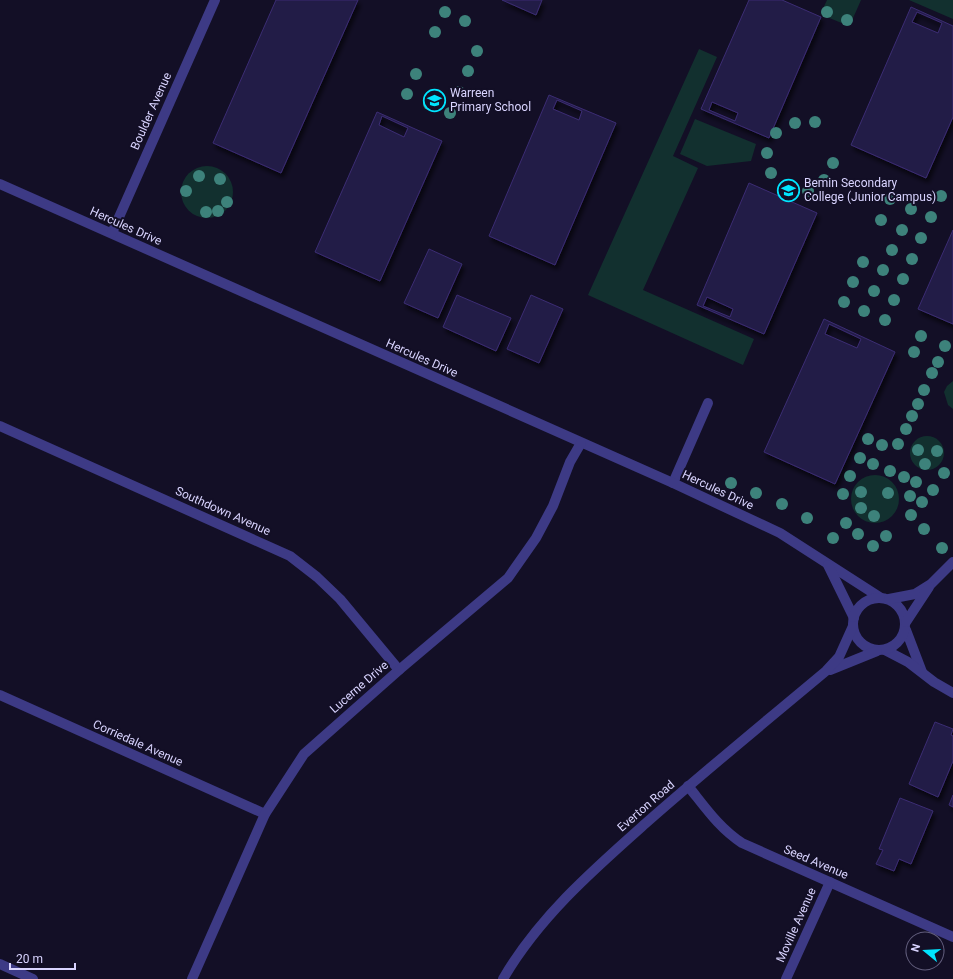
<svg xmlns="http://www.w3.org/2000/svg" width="953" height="979" font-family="Roboto,sans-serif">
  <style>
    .green { fill: #12302f }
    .building { fill: #241b47; stroke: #3b2d73; fill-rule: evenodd; filter: url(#shadow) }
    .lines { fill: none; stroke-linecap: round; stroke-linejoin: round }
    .service { stroke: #3d3a85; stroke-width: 10 }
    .minor { stroke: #3d3a85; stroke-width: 10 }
    .tertiary { stroke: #3d3a85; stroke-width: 10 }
    .tree { fill: #3d827b }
    .labels { text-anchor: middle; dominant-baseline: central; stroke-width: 4; stroke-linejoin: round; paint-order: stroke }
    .poi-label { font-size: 12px; fill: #d9d4ff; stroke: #130f26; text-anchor: start }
    .street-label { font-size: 12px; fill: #d9d4ff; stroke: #130f26 }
  </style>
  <defs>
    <filter id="shadow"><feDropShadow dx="2.5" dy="4.5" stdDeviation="2" flood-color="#0009"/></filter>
  </defs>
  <rect width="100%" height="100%" fill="#130f26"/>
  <g class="green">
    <path d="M827 0H861L850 25 849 26 822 15 821 13Z"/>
    <path d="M909 0H953V19Z"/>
    <path d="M699 49 717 57 673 156 698 168 643 290 754 339 743 365 588 295Z"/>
    <path d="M695 119 756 144 751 161 707 166 680 154Z"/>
    <circle cx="207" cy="192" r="26"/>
    <path d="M953 381V409L948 405 944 392 947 386Z"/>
    <circle cx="927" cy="453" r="17"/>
    <circle cx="875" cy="499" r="24"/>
  </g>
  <g class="building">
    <path d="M276 0H358L281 173 213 143Z"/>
    <path d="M502 0H542L536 15Z"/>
    <path d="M749 0H782L821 17 769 138 701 109ZM712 102 738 113 735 121 709 110Z"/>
    <path d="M911 7 953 26V117L926 178 851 145ZM917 12 942 23 938 33 912 22Z"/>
    <path d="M549 95 616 123 555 265 489 236ZM557 100 582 111 579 120 553 109Z"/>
    <path d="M377 112 442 141 380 281 315 252ZM382 116 408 128 404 137 379 125Z"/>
    <path d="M749 183 817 213 764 334 697 305ZM707 297 733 309 730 317 703 306Z"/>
    <path d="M953 230V324L918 309Z"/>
    <path d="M429 249 462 264 438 318 404 303Z"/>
    <path d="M457 295 511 318 496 351 443 327Z"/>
    <path d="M531 295 563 309 539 363 507 349Z"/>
    <path d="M824 319 895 352 835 484 764 452ZM829 324 861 339 857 348 825 334Z"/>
    <path d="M935 722 953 729 951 735 953 736V761L938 797 909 784Z"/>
    <path d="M953 795V807L949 805Z"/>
    <path d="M900 798 933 811 911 864 899 859 894 871 876 864 883 850 879 849Z"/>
  </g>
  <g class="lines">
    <path class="service" d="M673 483 708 403"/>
    <g class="minor">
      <path d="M0 184 673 483 780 533 881 598"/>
      <path d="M112 233 215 0"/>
      <path d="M0 426 290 556 317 577 340 599 399 670"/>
      <path d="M828 565 854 618"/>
      <path d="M906 630 922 672"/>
      <path d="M885 650 908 662 934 682 953 693"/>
      <path d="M0 695 265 814"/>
      <path d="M688 786C705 807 719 828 742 843L953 937"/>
      <path d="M0 964 33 979"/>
      <path d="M192 979 265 814 304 754 399 670 508 578 536 538 553 506 570 462 581 443"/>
      <path d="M786 979 830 882"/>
    </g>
    <g class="tertiary">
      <circle cx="879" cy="624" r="26"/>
      <path d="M889 599 915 594 931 584 953 562"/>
      <path d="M906 622 929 587"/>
      <path d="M830 670 877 651"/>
      <path d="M503 979C539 917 593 870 646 823 705 771 765 722 826 671L839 657 853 626"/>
    </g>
  </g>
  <g class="tree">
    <circle cx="445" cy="12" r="6"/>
    <circle cx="827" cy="12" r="6"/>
    <circle cx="847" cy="20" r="6"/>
    <circle cx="465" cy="21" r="6"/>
    <circle cx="435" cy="32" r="6"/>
    <circle cx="477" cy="51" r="6"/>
    <circle cx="468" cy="71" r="6"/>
    <circle cx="416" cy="74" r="6"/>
    <circle cx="459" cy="92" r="6"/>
    <circle cx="407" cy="94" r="6"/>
    <circle cx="429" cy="104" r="6"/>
    <circle cx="450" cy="113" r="6"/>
    <circle cx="815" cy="122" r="6"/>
    <circle cx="795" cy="123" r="6"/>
    <circle cx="776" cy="133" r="6"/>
    <circle cx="767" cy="153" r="6"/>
    <circle cx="833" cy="163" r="6"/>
    <circle cx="771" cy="173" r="6"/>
    <circle cx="199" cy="176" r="6"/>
    <circle cx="220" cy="179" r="6"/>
    <circle cx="824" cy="180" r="6"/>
    <circle cx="787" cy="187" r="6"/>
    <circle cx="186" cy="191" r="6"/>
    <circle cx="808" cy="191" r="6"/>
    <circle cx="941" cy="196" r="6"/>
    <circle cx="890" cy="199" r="6"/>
    <circle cx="227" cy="202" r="6"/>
    <circle cx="911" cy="209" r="6"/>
    <circle cx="218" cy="211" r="6"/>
    <circle cx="206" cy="212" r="6"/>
    <circle cx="931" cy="217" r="6"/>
    <circle cx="881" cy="220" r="6"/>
    <circle cx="902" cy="230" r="6"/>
    <circle cx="921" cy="238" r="6"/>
    <circle cx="892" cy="250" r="6"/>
    <circle cx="912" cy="259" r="6"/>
    <circle cx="863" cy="262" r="6"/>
    <circle cx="883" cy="270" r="6"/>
    <circle cx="903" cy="279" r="6"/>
    <circle cx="853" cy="282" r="6"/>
    <circle cx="874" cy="291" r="6"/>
    <circle cx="894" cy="300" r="6"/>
    <circle cx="844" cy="302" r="6"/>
    <circle cx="864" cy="311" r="6"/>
    <circle cx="885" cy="320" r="6"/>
    <circle cx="921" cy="336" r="6"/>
    <circle cx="945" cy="346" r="6"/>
    <circle cx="914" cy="352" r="6"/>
    <circle cx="938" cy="362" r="6"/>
    <circle cx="932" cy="373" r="6"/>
    <circle cx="924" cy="390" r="6"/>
    <circle cx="918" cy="404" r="6"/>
    <circle cx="912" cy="416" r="6"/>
    <circle cx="906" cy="429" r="6"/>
    <circle cx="868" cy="439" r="6"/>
    <circle cx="898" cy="444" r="6"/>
    <circle cx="882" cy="445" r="6"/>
    <circle cx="918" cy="450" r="6"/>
    <circle cx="937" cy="451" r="6"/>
    <circle cx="860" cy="458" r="6"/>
    <circle cx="873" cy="464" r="6"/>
    <circle cx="925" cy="464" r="6"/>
    <circle cx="890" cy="471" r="6"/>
    <circle cx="944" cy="473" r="6"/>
    <circle cx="850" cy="476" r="6"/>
    <circle cx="904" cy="477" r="6"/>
    <circle cx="916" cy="482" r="6"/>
    <circle cx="731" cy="483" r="6"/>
    <circle cx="933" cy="490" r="6"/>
    <circle cx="861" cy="492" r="6"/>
    <circle cx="756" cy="493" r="6"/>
    <circle cx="888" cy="493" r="6"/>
    <circle cx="843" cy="494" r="6"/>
    <circle cx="910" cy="496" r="6"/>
    <circle cx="922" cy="502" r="6"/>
    <circle cx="782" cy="504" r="6"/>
    <circle cx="861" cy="508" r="6"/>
    <circle cx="911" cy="515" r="6"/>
    <circle cx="874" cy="516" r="6"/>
    <circle cx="807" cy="518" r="6"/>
    <circle cx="846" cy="523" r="6"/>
    <circle cx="924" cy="529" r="6"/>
    <circle cx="858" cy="534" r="6"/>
    <circle cx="886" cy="536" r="6"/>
    <circle cx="833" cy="538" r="6"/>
    <circle cx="873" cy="546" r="6"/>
    <circle cx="942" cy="548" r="6"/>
  </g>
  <defs>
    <symbol id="school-ring" viewBox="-11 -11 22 22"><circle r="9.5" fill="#130f26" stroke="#00e5ff" stroke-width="1.5"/><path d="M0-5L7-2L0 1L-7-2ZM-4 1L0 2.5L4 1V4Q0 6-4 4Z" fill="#00e5ff"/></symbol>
  </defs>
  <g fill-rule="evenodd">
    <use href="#school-ring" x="422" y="88" width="25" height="25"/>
    <use href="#school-ring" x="776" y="178" width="25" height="25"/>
  </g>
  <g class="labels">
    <g class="poi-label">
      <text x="450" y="93">Warreen<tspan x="450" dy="14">Primary School</tspan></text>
      <text x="804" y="183">Bemin Secondary<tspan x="804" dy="14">College (Junior Campus)</tspan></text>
    </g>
    <g class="street-label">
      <text transform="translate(151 111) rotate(-66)">Boulder Avenue</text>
      <text transform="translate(126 226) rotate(24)">Hercules Drive</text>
      <text transform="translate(422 358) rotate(24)">Hercules Drive</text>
      <text transform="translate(718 490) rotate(25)">Hercules Drive</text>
      <text transform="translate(223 511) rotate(24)">Southdown Avenue</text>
      <text transform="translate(359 687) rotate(-41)">Lucerne Drive</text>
      <text transform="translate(138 743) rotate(24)">Corriedale Avenue</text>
      <text transform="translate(646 806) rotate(-41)">Everton Road</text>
      <text transform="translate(816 862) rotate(23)">Seed Avenue</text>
      <text transform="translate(796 925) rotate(-66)">Moville Avenue</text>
    </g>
  </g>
  <g transform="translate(925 951) rotate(288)"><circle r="19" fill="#130f26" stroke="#625e7d"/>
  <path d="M0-3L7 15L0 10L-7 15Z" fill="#00e5ff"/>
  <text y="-6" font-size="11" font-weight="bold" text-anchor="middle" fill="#d9d4ff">N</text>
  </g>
  <path d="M10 963v6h65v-6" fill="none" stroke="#d9d4ff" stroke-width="2"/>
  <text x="16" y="963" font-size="12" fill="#d9d4ff" stroke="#130f26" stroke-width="3" paint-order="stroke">20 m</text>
</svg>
